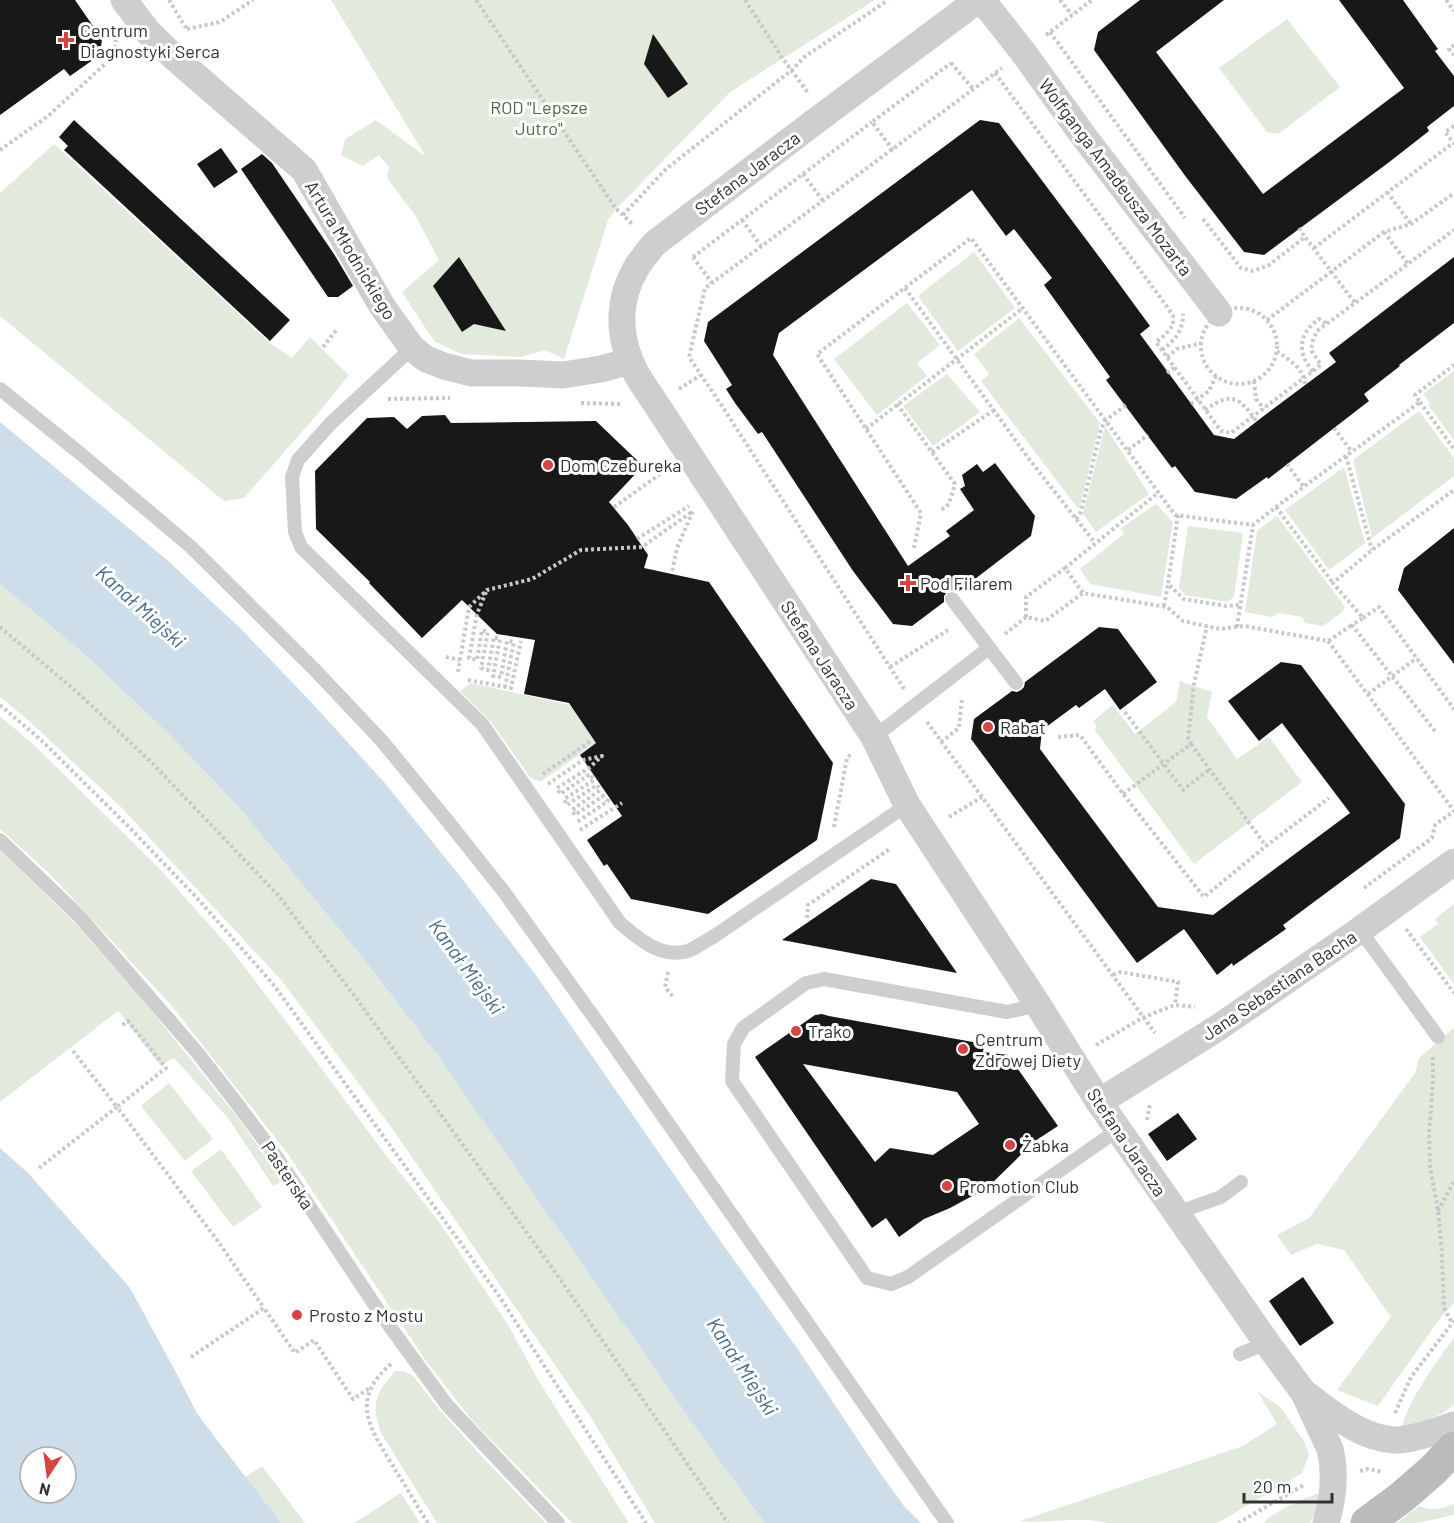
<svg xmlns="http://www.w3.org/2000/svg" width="1454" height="1523" font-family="Barlow,sans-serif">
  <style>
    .green { fill: #e2e9dd }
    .water { fill: #ceddea; fill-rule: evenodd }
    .building { fill: #181818; fill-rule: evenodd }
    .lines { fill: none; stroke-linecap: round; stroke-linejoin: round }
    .path { stroke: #c8c8c8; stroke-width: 4; stroke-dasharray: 3 3; stroke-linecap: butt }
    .lane { stroke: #cecece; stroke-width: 14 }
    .street { stroke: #cecece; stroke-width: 27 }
    .secondary { stroke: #bbb; stroke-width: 33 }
    .poi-dot { fill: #d84442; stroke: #fff; stroke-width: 2 }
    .labels { text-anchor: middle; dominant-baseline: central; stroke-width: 6; stroke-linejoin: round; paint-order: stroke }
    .poi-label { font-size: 18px; fill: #313131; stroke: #fff; text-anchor: start }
    .park-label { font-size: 18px; fill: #506941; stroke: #fff }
    .street-label { font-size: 18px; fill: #313131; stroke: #fff }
    .water-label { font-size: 20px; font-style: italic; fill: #446b8d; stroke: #fff }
  </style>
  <rect width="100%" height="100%" fill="#fff"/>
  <g class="green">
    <path d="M331 0H875L730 92 616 209 608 220 564 359 545 350 521 357 461 354 434 341 402 292 439 260 415 215 387 178 389 167 379 155 363 166 341 155 345 139 376 120 426 157Z"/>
    <path d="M1287 19 1340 87 1278 134 1267 132 1219 68Z"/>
    <path d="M54 144 270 343 292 358 310 337 349 375 316 416 244 498 224 501 0 316V193Z"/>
    <path d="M974 252 1015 308 958 351 918 296Z"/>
    <path d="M907 303 940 345 917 363 927 376 877 415 834 359Z"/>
    <path d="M1019 318 1100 423 1079 510 981 381 989 374 974 354Z"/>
    <path d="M1454 371V440L1428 405 1430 403 1423 394Z"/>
    <path d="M947 374 980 412 933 446 903 406Z"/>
    <path d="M1419 411 1454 458V476L1372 538 1353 460Z"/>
    <path d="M1105 426 1149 494 1096 532 1083 514Z"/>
    <path d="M1344 467 1365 543 1329 570 1285 510Z"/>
    <path d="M1156 504 1173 522 1161 597 1090 584 1080 569 1124 534 1121 528Z"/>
    <path d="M1277 516 1345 607 1342 612 1323 626 1305 623 1302 617 1278 613 1272 617 1245 612 1257 531Z"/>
    <path d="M1188 526 1243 533 1234 597 1227 602 1185 595 1179 588Z"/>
    <path d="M0 584 82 652 167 732 237 805 363 958 438 1056 700 1434 765 1523H655L590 1416 394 1131 282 981 120 806 28 720 0 697Z"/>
    <path d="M1180 681 1212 692 1207 717 1237 759 1269 737 1302 782 1194 864 1094 729 1097 727 1093 721 1113 705 1135 734 1176 702Z"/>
    <path d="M471 683 570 705 596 743 540 782 530 777 491 722 460 691Z"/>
    <path d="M0 716 35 746 158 867 230 948 313 1057 385 1154 437 1219 507 1323 538 1380 629 1523H572L471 1419 424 1358 288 1154 172 1006 49 873 0 829Z"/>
    <path d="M0 850 75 923 146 1004 235 1114 283 1181 273 1186 228 1118 174 1058 160 1065 118 1011 0 1102Z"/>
    <path d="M1454 904V984L1420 937 1438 924 1435 919Z"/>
    <path d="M1454 1028V1303L1441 1317 1378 1406 1337 1390 1391 1317 1344 1250 1317 1244 1291 1255 1277 1235 1309 1218 1415 1073 1419 1058Z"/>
    <path d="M169 1083 213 1139 185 1161 141 1106Z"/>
    <path d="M221 1149 262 1207 233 1227 191 1171Z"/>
    <path d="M1454 1338V1405C1438 1418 1422 1423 1402 1427 1409 1399 1437 1361 1454 1338Z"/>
    <path d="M395 1371H404L413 1376 438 1408 485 1460 546 1523H437L381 1433C371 1404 375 1394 395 1371Z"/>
    <path d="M1257 1391 1280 1407 1304 1441 1309 1455 1302 1473 1217 1523H1108C1095 1520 1082 1519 1069 1520 1052 1521 1037 1523 1020 1521L1243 1446 1277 1424Z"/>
    <path d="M262 1466 305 1523H281L245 1477Z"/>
    <path d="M401 1493 420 1523H354Z"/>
    <path d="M1321 1493 1315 1514 1310 1523H1263C1274 1512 1304 1497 1321 1493Z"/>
    <path d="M1454 1504V1515L1417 1523H1397L1419 1506C1432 1512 1441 1509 1454 1504Z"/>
  </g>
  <g class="water">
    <path d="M0 422 166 559 241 629 311 702 384 782 463 880 538 978 709 1225 799 1351 878 1470 904 1506 921 1523H765L700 1434 438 1056 363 958 237 805 167 732 82 652 0 584Z"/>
    <path d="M0 1148 28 1173 130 1288 173 1367 198 1415 281 1523H0ZM30 1457H66V1493H30Z"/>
  </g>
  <g class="building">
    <path d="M0 0H75L102 39 100 55 70 76 64 69 0 115Z"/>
    <path d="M1140 0H1224L1156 52 1263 194 1404 88 1339 0H1403L1438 49 1435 51 1454 76V106L1427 127 1429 131 1388 163 1264 255 1244 252 1186 177 1094 50 1098 32Z"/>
    <path d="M653 34 688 84 668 98 644 64Z"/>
    <path d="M74 120 290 320 270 341 64 150 68 146 59 137Z"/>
    <path d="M980 120 999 123 1106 266 1150 326 1140 334 1214 435 1234 439 1265 415 1336 362 1329 353 1454 257V323L1399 365 1400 366 1364 394 1369 401 1268 479 1267 477 1236 499 1195 492 1175 466 1172 468 1106 380 1110 377 1044 285 1052 278 1014 229 1006 236 972 190 779 333 773 355 908 566 950 536 946 531 974 510 960 489 965 486 962 475 977 464 983 472 995 463 1035 516 1031 536 958 592 951 590 947 592 944 596V602L912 626 893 624 853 571 762 432 758 434 735 403 726 389 732 385 704 341 708 322Z"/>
    <path d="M221 148 238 172 214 188 197 164Z"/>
    <path d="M262 154 272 163 334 254 353 286 338 297H328L241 169Z"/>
    <path d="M459 257 506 331 474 324 462 332 433 286Z"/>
    <path d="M445 415 451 423 596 421 643 466 609 502 628 525 648 555 644 568 709 582 833 763 817 840 708 914 631 899 607 864 604 866 587 840 622 816 580 755 596 743 569 703 524 694 535 640 497 634 462 600 422 638 369 583 370 582 316 529 315 471 367 418 394 417 407 429 422 416Z"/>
    <path d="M1454 528V664L1398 590 1404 568Z"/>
    <path d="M1099 627 1118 629 1157 682 1120 710 1105 689 1079 708 1076 705 1042 730 1040 749 1158 907 1213 915 1350 813 1282 723 1259 741 1228 701 1281 662 1301 665 1405 804 1400 838 1283 925 1286 929 1233 966 1232 963 1217 975 1184 929 1137 963 971 739 974 719 1012 691 1017 692 1021 690 1024 687 1025 682Z"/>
    <path d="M871 879 896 884 957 973 782 940Z"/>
    <path d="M822 1014 829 1016 984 1044 983 1052 1008 1055 1058 1126 1035 1141 987 1188 950 1208 924 1219 899 1237 886 1218 872 1228 755 1057 815 1015ZM803 1064 957 1092 979 1124 933 1155 890 1148 875 1162Z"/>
    <path d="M1178 1113 1197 1139 1167 1161 1148 1134Z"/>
    <path d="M1303 1277 1334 1323 1300 1346 1269 1301Z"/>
  </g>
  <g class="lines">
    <g class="path">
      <path d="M169 0 186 28"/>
      <path d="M476 0 616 209 623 215 633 225"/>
      <path d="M745 0 783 59 809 94"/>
      <path d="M1060 0 1072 15"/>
      <path d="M1446 0 1454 11"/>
      <path d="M187 29 220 22 253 0"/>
      <path d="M1050 32 1185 218"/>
      <path d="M1046 35 1092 0"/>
      <path d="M1454 45 1449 49 1454 55"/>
      <path d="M951 63 974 90"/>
      <path d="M995 73 1168 308 1173 316V325L1166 334 1156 342 1221 431 1231 433 1321 365 1311 350 1313 340 1317 331 1454 230"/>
      <path d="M1454 126 1445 132 1454 144"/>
      <path d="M0 150 48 116 114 56 116 38"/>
      <path d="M893 150 872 122 951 63"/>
      <path d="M803 174 823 201"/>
      <path d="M1387 192 1411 224"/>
      <path d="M623 215 666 169 792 70 803 58 888 0"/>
      <path d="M1203 219 1241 268 1253 271 1269 265 1305 237 1355 303"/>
      <path d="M742 220 761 246"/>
      <path d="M1299 228 1305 237"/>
      <path d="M1384 232 1408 264"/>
      <path d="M1314 248 1453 143"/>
      <path d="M693 257 872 122"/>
      <path d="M693 257 712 283"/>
      <path d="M905 288 1029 459 1095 543"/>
      <circle cx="1239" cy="346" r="38"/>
      <path d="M1267 320 1384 232 1411 224 1454 193"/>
      <path d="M323 347 337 329"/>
      <path d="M1162 350C1175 340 1183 331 1183 314"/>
      <path d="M1277 351C1290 361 1304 368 1305 385"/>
      <path d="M1167 357 1177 349 1201 343"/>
      <path d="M1313 371C1296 353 1299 333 1319 319L1327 324"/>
      <path d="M1167 373 1175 367"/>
      <path d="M1254 381 1256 399 1264 409"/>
      <path d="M679 389 701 375"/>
      <path d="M388 399 450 398"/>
      <path d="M1420 402 1454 449"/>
      <path d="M581 403 622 404"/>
      <path d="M897 404 955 484 949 504 940 511"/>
      <path d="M1191 404 1209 391 1216 376"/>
      <path d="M1205 410C1232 391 1239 397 1257 422"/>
      <path d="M1334 428 1352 452"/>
      <path d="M866 429 1023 308"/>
      <path d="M1128 450 1148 435"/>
      <path d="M932 452 994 410"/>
      <path d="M1346 456 1372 550"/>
      <path d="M1287 464 1303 486"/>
      <path d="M614 507 666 470"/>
      <path d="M1276 507 1333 583"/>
      <path d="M1178 515 1168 584 1184 599 1226 606 1240 605"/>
      <path d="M1076 519 1081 512 1101 429 1106 420 1126 405"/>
      <path d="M637 539 689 506"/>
      <path d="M914 548 921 513 817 354 971 238 1175 515 1253 525 1276 507 1420 402 1415 395 1454 365"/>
      <path d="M1065 568 1159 492"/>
      <path d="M486 592 477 614 469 658 477 660 482 630 488 632 481 668 488 670 494 637 500 639 493 676 501 677 507 641 514 642 505 687"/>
      <path d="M1164 606 1168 584"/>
      <path d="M1026 617V597L1065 568 1083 593"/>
      <path d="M1363 618 1379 607 1454 709"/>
      <path d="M0 627 78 693 152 763 278 895 356 998 551 1266 728 1523"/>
      <path d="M1237 627 1253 525"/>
      <path d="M1005 634 1026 617 1045 621 1083 593 1167 607 1183 621 1220 629 1244 626 1328 641 1352 625"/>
      <path d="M1328 641 1454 811"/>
      <path d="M446 657 460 660"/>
      <path d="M890 667 948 630"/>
      <path d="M458 672 469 607 487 590 532 579 581 550 642 547 693 511 677 548 672 572"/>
      <path d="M468 680 511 688 521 641"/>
      <path d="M904 689 722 406 689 357 705 288 1002 68"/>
      <path d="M1368 694 1417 658"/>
      <path d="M0 705 41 740 130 828 196 897 273 984 499 1296 646 1523"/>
      <path d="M1125 712 1183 790 1210 769"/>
      <path d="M927 722 1155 1033"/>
      <path d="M1435 731 1352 625 1363 618 1333 583 1372 550 1454 490"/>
      <path d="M1058 737 1080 735 1123 794 1204 897 1266 846 1329 798"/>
      <path d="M941 742 959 728 962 697"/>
      <path d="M1191 744 1266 846"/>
      <path d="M543 774 591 741"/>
      <path d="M548 784 583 760 602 756 589 768 557 788 560 794 590 774 594 780 564 799 567 805 597 785 600 790 572 810 575 815 603 796 608 801 577 822"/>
      <path d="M1123 794 1191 744 1188 739 1194 684 1207 626"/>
      <path d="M949 817 982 797"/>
      <path d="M834 827 847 758 851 754"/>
      <path d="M580 830 622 803"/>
      <path d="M1364 888 1432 838 1435 825 1454 811"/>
      <path d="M807 918 808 905 891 848"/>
      <path d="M1406 929 1454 993"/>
      <path d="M668 972 665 987 674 998"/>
      <path d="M1113 975 1121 972 1178 982 1175 1005"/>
      <path d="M1096 1045 1144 1017 1175 1005 1195 1007"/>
      <path d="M73 1051 117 1107 166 1068 128 1021 121 1026"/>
      <path d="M1433 1057V1082L1429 1133 1430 1167 1438 1211 1442 1255 1444 1308 1452 1323"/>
      <path d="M1147 1120 1150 1104"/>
      <path d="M39 1168 117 1107 217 1240 264 1308"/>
      <path d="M1438 1211 1454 1181"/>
      <path d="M191 1357 264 1308 295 1353 314 1340 353 1399 371 1387"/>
      <path d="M391 1364C378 1375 366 1390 367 1408 367 1428 386 1454 396 1471 407 1488 417 1506 428 1523"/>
      <path d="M1395 1413 1411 1377 1454 1321"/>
      <path d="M1360 1471 1368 1469 1382 1472"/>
      <path d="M1238 1523 1304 1485"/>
    </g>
    <g class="lane">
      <path d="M412 348 331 423 298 460 292 477 295 532 301 547 482 724 620 923C639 939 661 959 688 951 696 948 705 941 713 937L907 805"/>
      <path d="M0 389 82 455 191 547 315 670 382 741 450 824 504 892 603 1030 947 1523"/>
      <path d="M952 599 1016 683"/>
      <path d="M874 737 989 648"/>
      <path d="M0 840 79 916 196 1051 238 1105 278 1159 380 1313 447 1405 558 1523"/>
      <path d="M1360 930 1438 1037"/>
      <path d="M1038 1005 1007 1012 824 979 806 983 743 1028 734 1044 732 1081 867 1278 891 1284 908 1277 1119 1129"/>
      <path d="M1176 1213 1221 1197 1241 1182"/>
      <path d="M1240 1354 1267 1343"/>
    </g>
    <g class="street">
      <path d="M124 0 148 32 175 58 304 170 382 306 412 348 426 359 444 366 471 373H520L563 375 601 369 630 361"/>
      <path d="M978 0 813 123 654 244C647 253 640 261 635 270 619 298 618 331 630 360 635 375 647 390 656 404L874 737 907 805 1038 1005 1099 1102 1267 1343 1304 1393 1330 1449C1336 1473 1333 1499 1326 1523"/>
      <path d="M982 0 1023 52 1085 138 1219 313"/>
      <path d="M1099 1102 1216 1029 1360 930 1454 862"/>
      <path d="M1307 1395C1333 1414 1361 1438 1394 1440 1411 1440 1438 1431 1454 1425"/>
    </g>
    <path class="secondary" d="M1367 1523 1402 1497 1433 1470 1454 1448"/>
  </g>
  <g class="poi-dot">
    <path d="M63 31h6v6h6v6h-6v6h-6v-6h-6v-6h6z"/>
    <circle cx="548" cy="465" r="6"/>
    <path d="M905 574h6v6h6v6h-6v6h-6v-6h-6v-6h6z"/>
    <circle cx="988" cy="727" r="6"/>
    <circle cx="796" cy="1031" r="6"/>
    <circle cx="963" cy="1049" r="6"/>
    <circle cx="1010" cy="1145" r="6"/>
    <circle cx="947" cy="1186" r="6"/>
    <circle cx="297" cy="1315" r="6"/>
  </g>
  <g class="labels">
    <g class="poi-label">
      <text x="80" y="30">Centrum<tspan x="80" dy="21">Diagnostyki Serca</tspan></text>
      <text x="560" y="465">Dom Czebureka</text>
      <text x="920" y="583">Pod Filarem</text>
      <text x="1000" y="727">Rabat</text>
      <text x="808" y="1031">Trako</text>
      <text x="975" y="1039">Centrum<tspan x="975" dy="21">Zdrowej Diety</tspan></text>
      <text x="1022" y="1145">Żabka</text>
      <text x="959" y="1186">Promotion Club</text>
      <text x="309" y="1315">Prosto z Mostu</text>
    </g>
    <g class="park-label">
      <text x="539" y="107">ROD "Lepsze<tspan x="539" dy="21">Jutro"</tspan></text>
    </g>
    <g class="street-label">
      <text transform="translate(747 173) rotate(-37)">Stefana Jaracza</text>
      <text transform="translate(1116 177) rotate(53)">Wolfganga Amadeusza Mozarta</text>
      <text transform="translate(351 250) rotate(59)">Artura Młodnickiego</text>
      <text transform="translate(820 655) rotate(57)">Stefana Jaracza</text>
      <text transform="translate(1279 985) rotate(-34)">Jana Sebastiana Bacha</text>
      <text transform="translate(1127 1142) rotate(56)">Stefana Jaracza</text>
      <text transform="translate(288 1175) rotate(56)">Pasterska</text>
    </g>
    <g class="water-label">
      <text transform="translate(141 606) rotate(42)">Kanał Miejski</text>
      <text transform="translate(467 966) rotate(54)">Kanał Miejski</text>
      <text transform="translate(743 1366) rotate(57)">Kanał Miejski</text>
    </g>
  </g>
  <g transform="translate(48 1475) rotate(193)"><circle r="28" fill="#ffffff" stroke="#adadad" stroke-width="1.5"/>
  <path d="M0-4.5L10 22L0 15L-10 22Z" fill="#d84442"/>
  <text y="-9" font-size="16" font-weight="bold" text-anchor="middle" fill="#313131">N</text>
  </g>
  <path d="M1244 1493v9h88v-9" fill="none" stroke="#313131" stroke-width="3"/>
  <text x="1253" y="1493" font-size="18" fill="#313131" stroke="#ffffff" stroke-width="4.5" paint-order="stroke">20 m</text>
</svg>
